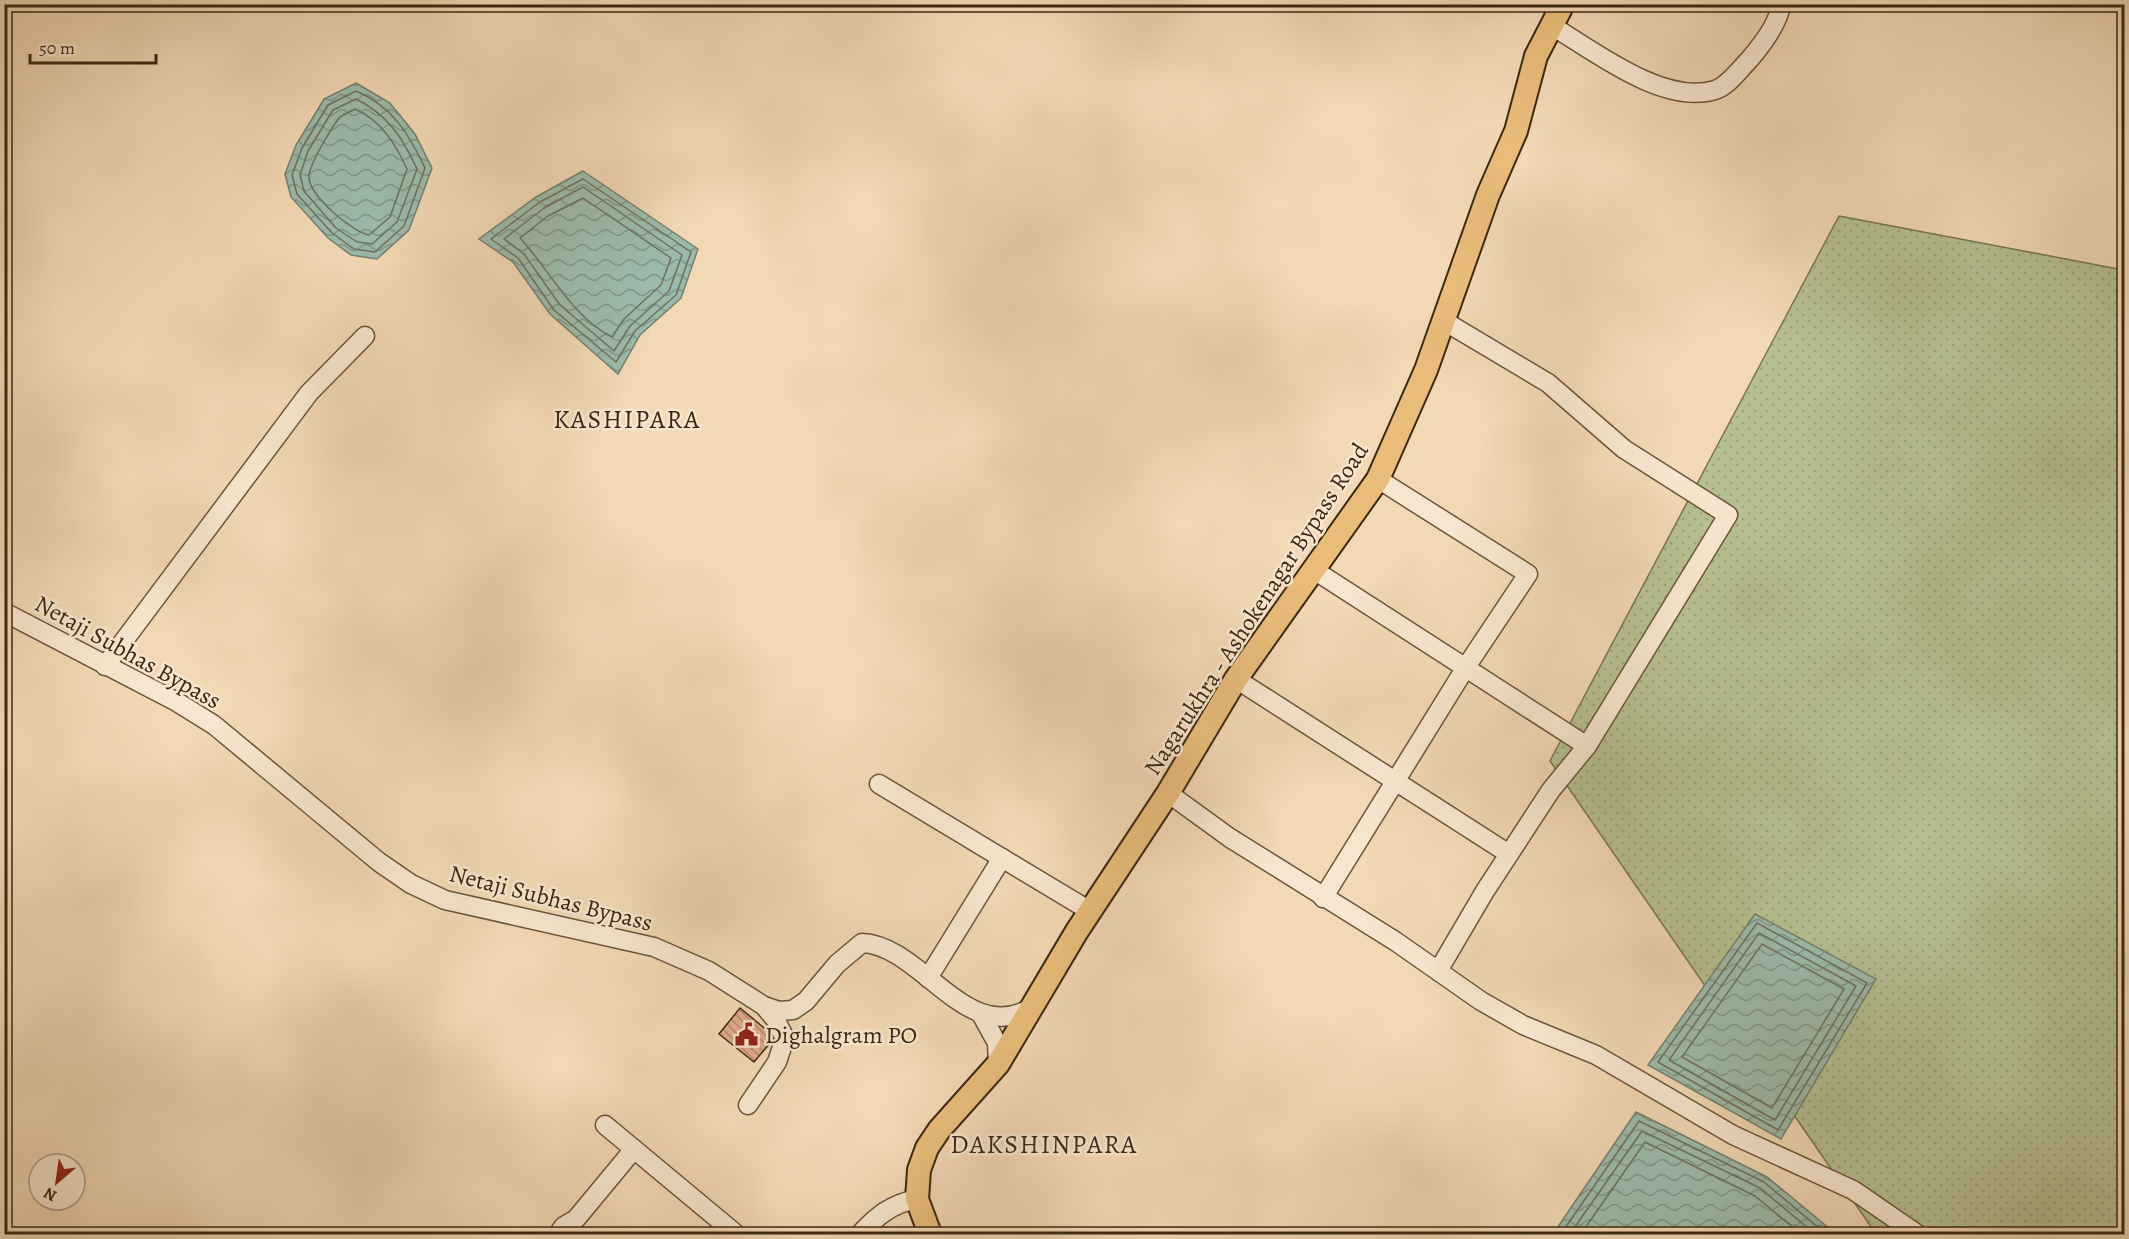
<svg xmlns="http://www.w3.org/2000/svg" width="2129" height="1239" font-family="Alegreya,serif">
  <style>
    .grass { fill: url(#grass-dots); stroke: #797451; stroke-width: 1.5 }
    .water { fill: url(#water-waves); stroke: #76806d; stroke-width: 1.5 }
    .lines { fill: none; stroke-linecap: round; stroke-linejoin: round }
    .shore { stroke: #6c715e; stroke-width: 1.5 }
    .building { fill: url(#building-back-hatch); stroke: #3c2811; stroke-width: 1.5 }
    .minor-casing { stroke: #6a543a; stroke-width: 21 }
    .major-casing { stroke: #3c2811; stroke-width: 26 }
    .minor { stroke: #f7e6cf; stroke-width: 18 }
    .major { stroke: #e9bc7a; stroke-width: 22 }
    .labels { text-anchor: middle; dominant-baseline: central; stroke-width: 5; stroke-linejoin: round; paint-order: stroke }
    .street-label { font-size: 24px; fill: #3c2811; stroke: #f7e6cf }
    .poi-label { font-size: 24px; fill: #3c2811; stroke: #f7e6cf; text-anchor: start }
    .neighbourhood-label { font-size: 26px; letter-spacing: 1.5px; fill: #3c2811; stroke: #f7e6cf }
  </style>
  <defs>
    <pattern id="grass-dots" width="8" height="8" patternUnits="userSpaceOnUse" patternTransform="scale(1.5)"><rect width="8" height="8" fill="#b6bf91"/><path d="M2 2h.1M6 6h.1" fill="none" stroke="#9da47c" stroke-width="1.8" stroke-linecap="round"/></pattern>
    <pattern id="water-waves" width="16" height="10" patternUnits="userSpaceOnUse" patternTransform="scale(1.5)"><rect width="16" height="10" fill="#9cbaaa"/><path d="M0 5q4-4 8 0t8 0" fill="none" stroke="#809789"/></pattern>
    <pattern id="building-back-hatch" width="6" height="6" patternUnits="userSpaceOnUse" patternTransform="scale(1.5)"><rect width="6" height="6" fill="#e3ab8c"/><path d="M-1 5l2 2M0 0l6 6M5-1l2 2" fill="none" stroke="#b98b71"/></pattern>
  </defs>
  <rect width="100%" height="100%" fill="#f2d8b5"/>
  <filter id="stains"><feTurbulence type="fractalNoise" baseFrequency=".00333" numOctaves="4"/><feColorMatrix values="0 0 0 0 .2 0 0 0 0 .09 0 0 0 0 .02 0 0 0 .5 -.17"/></filter>
  <radialGradient id="worn" r=".72"><stop offset=".6" stop-color="#630" stop-opacity="0"/><stop offset="1" stop-color="#630" stop-opacity=".3"/></radialGradient>
  <path class="grass" d="M1839 216 2124 270V1234H1876L1550 761Z"/>
  <g class="water">
    <path d="M356 83 390 103 415 134 432 168 409 230 377 259 351 255 328 238 291 197 285 174 296 145 324 99Z"/>
    <path d="M583 171 698 249 681 298 640 335 618 374 550 314 513 262 479 239 536 197Z"/>
    <path d="M1755 914 1876 979 1781 1139 1648 1065Z"/>
    <path d="M1636 1112 1767 1177 1836 1234H1553Z"/>
  </g>
  <g class="lines">
    <g class="shore">
      <path d="M356 91C392 106 409 134 425 168L404 226 375 252 354 249 332 233 297 194 292 175 302 148 328 105Z"/>
      <path d="M356 99C387 114 403 138 417 169L397 222 372 244 357 242 336 228 304 191 300 175 308 151 333 110Z"/>
      <path d="M355 109C381 120 396 145 407 169L390 217 369 235C352 232 308 195 309 176 310 163 331 129 339 118 343 114 350 112 355 109Z"/>
      <path d="M583 179 691 252 676 295 635 331 616 362 554 310 518 258 491 239 540 202Z"/>
      <path d="M583 187 682 255 669 291 630 326 614 351 560 305 524 254 504 239 544 208Z"/>
      <path d="M583 198 671 258 661 285 624 319 612 337C572 317 549 269 520 238L548 216Z"/>
      <path d="M1757 923 1867 983 1778 1130 1658 1062Z"/>
      <path d="M1759 933 1856 986 1775 1120 1669 1060Z"/>
      <path d="M1762 944 1844 989 1772 1108 1682 1057Z"/>
      <path d="M1561 1234 1639 1121 1764 1182 1826 1234"/>
      <path d="M1570 1234 1642 1131 1760 1188 1815 1234"/>
      <path d="M1581 1234 1645 1142 1755 1196 1801 1234"/>
    </g>
  </g>
  <path class="building" d="M740 1008 775 1037 754 1062 719 1034Z"/>
  <g class="lines">
    <defs>
      <g id="minor">
        <path d="M1552 26C1594 51 1664 106 1715 90 1728 86 1739 70 1749 60 1761 46 1779 23 1781 4"/>
        <path d="M1314 570 1587 746"/>
        <path d="M4 612 177 702 214 725 379 862 411 884 445 900 654 947 709 971 764 1006 779 1011 793 1010 806 1001 837 964 862 943C922 945 968 1050 1034 1006"/>
        <path d="M105 666 309 393 365 336"/>
        <path d="M1236 679 1509 854"/>
        <path d="M879 784 1090 911"/>
        <path d="M1168 793 1230 838 1395 941 1481 1001 1523 1025 1596 1055 1733 1135 1853 1190 1917 1234"/>
        <path d="M1323 898 1466 667 1528 574 1378 479"/>
        <path d="M1438 971 1485 891 1551 790 1587 746 1728 515 1624 449 1548 383 1444 321"/>
        <path d="M928 978 1002 858"/>
        <path d="M981 1014 997 1043 998 1064"/>
        <path d="M748 1105 777 1062 785 1038 775 1019 764 1006"/>
        <path d="M605 1125 736 1234"/>
        <path d="M558 1234 564 1226 576 1219 634 1149"/>
        <path d="M860 1234C877 1216 891 1204 917 1199"/>
      </g>
      <path id="major" d="M930 1234 917 1199 919 1170 927 1148 939 1130 998 1064 1077 931 1168 793 1236 679 1378 479 1426 370 1488 195 1516 131 1536 56 1563 4"/>
    </defs>
    <use href="#minor" class="minor-casing"/>
    <use href="#major" class="major-casing"/>
    <use href="#minor" class="minor"/>
    <use href="#major" class="major"/>
  </g>
  <defs>
    <symbol id="civic-bare" viewBox="-9 -9 18 18"><path d="M-.6-6.5H3V-4.5H.6V-3L4-1V1h2V6H-6V1h2V-1L-.6-3ZM-1.2 2.5V6h2.4V2.5Z" fill="#8f2418" stroke="#f7e6cf" stroke-width="2.5" paint-order="stroke"/></symbol>
  </defs>
  <g fill-rule="evenodd">
    <use href="#civic-bare" x="730" y="1018" width="33" height="33"/>
  </g>
  <g class="labels">
    <g class="street-label">
      <text transform="translate(1256 609) rotate(-57)">Nagarukhra - Ashokenagar Bypass Road</text>
      <text transform="translate(128 652) rotate(29)">Netaji Subhas Bypass</text>
      <text transform="translate(551 898) rotate(14)">Netaji Subhas Bypass</text>
    </g>
    <g class="poi-label">
      <text x="765" y="1035">Dighalgram PO</text>
    </g>
    <g class="neighbourhood-label">
      <text x="627" y="419">KASHIPARA</text>
      <text x="1044" y="1144">DAKSHINPARA</text>
    </g>
  </g>
  <rect width="2129" height="1239" fill="none" stroke="#f2d8b5" stroke-width="24"/>
  <rect x="6" y="6" width="2117" height="1227" fill="none" stroke="#3c2811" stroke-width="3"/>
  <rect x="12" y="12" width="2105" height="1215" fill="none" stroke="#3c2811" stroke-width="1.5"/>
  <g transform="translate(57 1182) rotate(209)"><circle r="28" fill="#f7e6cf" stroke="#ac9a83" stroke-width="1.5"/>
  <path d="M0-4.5L10 22L0 15L-10 22Z" fill="#8f2418"/>
  <text y="-9" font-size="16" font-weight="bold" text-anchor="middle" fill="#3c2811">N</text>
  </g>
  <path d="M30 54v9h126v-9" fill="none" stroke="#3c2811" stroke-width="3"/>
  <text x="39" y="54" font-size="18" fill="#3c2811" stroke="#f7e6cf" stroke-width="4.5" paint-order="stroke">50 m</text>
  <rect width="100%" height="100%" filter="url(#stains)"/>
  <rect width="100%" height="100%" fill="url(#worn)"/>
</svg>
